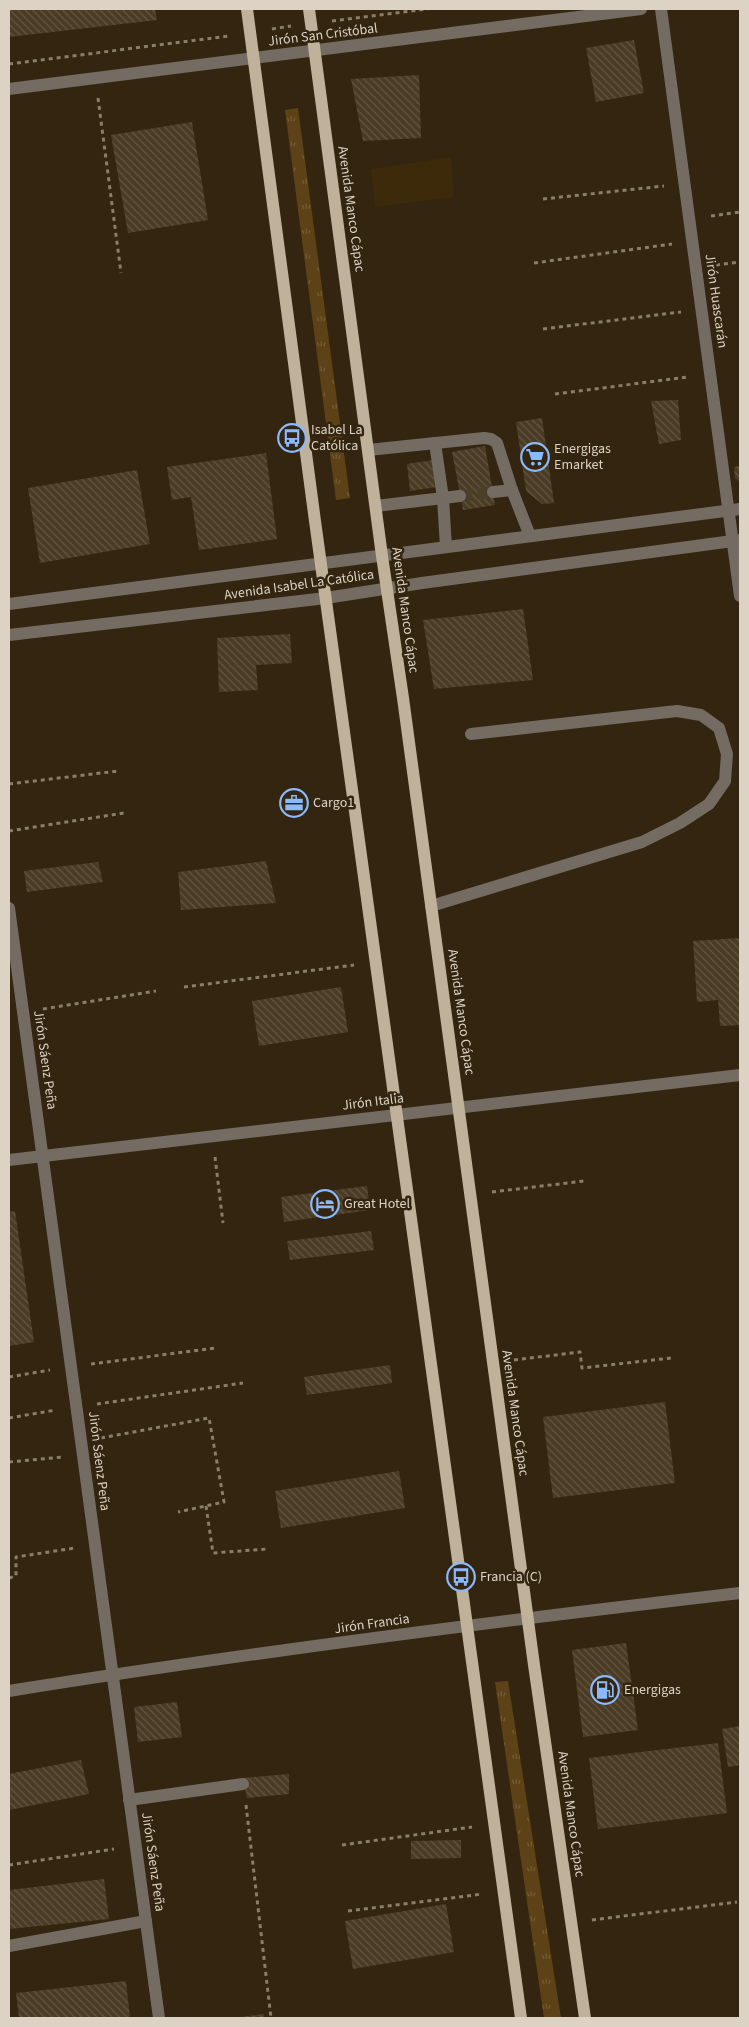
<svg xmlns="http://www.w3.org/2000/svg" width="749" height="2027" font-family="'Source Sans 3',sans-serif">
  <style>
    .built { fill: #3c2a0b }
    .grass { fill: url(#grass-tufts) }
    .building { fill: url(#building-back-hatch) }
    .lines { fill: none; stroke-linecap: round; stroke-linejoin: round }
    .minor-tunnel { stroke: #4c3f2a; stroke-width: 12; stroke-dasharray: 12 6; stroke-linecap: butt }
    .path { stroke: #897e6c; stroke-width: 3; stroke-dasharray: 4 4; stroke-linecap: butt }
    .minor { stroke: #746c62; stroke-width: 12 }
    .major { stroke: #c0b19b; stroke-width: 12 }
    .labels { text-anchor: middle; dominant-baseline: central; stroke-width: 5; stroke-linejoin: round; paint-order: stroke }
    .street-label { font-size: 14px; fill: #dcd3c5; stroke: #33250f }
    .poi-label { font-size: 14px; fill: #dcd3c5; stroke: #33250f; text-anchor: start }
  </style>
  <defs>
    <pattern id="grass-tufts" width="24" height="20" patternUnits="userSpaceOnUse" patternTransform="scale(1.25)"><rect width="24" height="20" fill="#5c4216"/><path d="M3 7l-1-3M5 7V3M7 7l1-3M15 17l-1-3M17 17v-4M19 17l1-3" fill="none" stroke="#735c36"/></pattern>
    <pattern id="building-back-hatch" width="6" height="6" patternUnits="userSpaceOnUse" patternTransform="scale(1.25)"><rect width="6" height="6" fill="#4a3b24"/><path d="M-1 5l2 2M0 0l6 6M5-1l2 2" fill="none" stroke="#645642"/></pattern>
  </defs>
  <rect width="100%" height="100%" fill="#33250f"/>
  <path class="built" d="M451 157 454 197 375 207 371 169Z"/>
  <g class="grass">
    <path d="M298 108 350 498 336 500 285 110Z"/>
    <path d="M508 1681 561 2018H544L495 1682Z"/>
  </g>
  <g class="building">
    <path d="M9 9H155L157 20 9 37Z"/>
    <path d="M634 40 644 93 596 102 586 48Z"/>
    <path d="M419 75 421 138 363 141 351 79Z"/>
    <path d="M192 122 208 220 128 233 111 135Z"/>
    <path d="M678 400 681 440 659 444 651 401Z"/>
    <path d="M542 418 554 503 542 504 526 491 516 422Z"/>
    <path d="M485 446 495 505 463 510 452 452Z"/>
    <path d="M266 453 277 539 199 550 191 497 172 500 167 467Z"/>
    <path d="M434 460 437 487 410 491 407 464Z"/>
    <path d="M740 466V482L735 478 734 467Z"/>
    <path d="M137 470 150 544 40 563 28 488Z"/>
    <path d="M523 609 533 680 434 689 423 620Z"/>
    <path d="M290 634 292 663 256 665 258 690 219 692 217 638Z"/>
    <path d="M266 861 276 903 181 910 178 872Z"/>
    <path d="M98 862 103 882 27 892 24 871Z"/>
    <path d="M740 938V1025L720 1026 718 1000 697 1002 693 941Z"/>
    <path d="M341 987 348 1032 259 1046 252 1001Z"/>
    <path d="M367 1186 370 1210 284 1222 281 1197Z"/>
    <path d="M15 1211 34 1342 9 1346V1212Z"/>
    <path d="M371 1231 374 1250 290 1260 287 1241Z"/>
    <path d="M390 1365 392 1383 307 1395 304 1377Z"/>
    <path d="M665 1402 675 1483 553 1498 543 1417Z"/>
    <path d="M399 1471 405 1508 281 1528 275 1491Z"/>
    <path d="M626 1643 638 1730 583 1737 572 1650Z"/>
    <path d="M177 1702 182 1737 138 1742 134 1707Z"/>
    <path d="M740 1726V1765L728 1767 722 1729Z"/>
    <path d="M718 1743 727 1813 598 1829 589 1758Z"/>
    <path d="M81 1760 89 1794 9 1810V1774Z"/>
    <path d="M289 1774V1794L247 1798 243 1778Z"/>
    <path d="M461 1840V1858L411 1859V1841Z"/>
    <path d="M104 1879 109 1919 9 1929V1890Z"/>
    <path d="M446 1904 454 1952 353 1969 345 1921Z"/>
    <path d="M126 1981 130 2018H19L16 1993Z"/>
    <path d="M264 2014V2018H240V2017Z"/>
  </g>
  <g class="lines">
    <path class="minor-tunnel" d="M460 496 493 492"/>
    <g class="path">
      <path d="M332 21 428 9"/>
      <path d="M272 29 291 26"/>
      <path d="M9 64 229 36"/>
      <path d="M98 98 121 273"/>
      <path d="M543 199 664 186"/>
      <path d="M711 216 740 212"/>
      <path d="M534 263 672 244"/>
      <path d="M716 265 740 262"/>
      <path d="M543 329 681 312"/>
      <path d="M555 394 688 377"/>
      <path d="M9 784 118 771"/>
      <path d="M9 831 124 813"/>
      <path d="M184 987 354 965"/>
      <path d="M43 1009 156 991"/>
      <path d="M215 1157 223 1223"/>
      <path d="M492 1192 584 1181"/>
      <path d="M514 1360 580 1352 582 1368 671 1358"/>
      <path d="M91 1364 216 1348"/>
      <path d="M9 1377 50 1370"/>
      <path d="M97 1404 243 1383"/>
      <path d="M9 1418 56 1410"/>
      <path d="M101 1438 209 1418 224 1502 178 1512"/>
      <path d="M9 1462 63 1457"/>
      <path d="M206 1506 213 1553 267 1549"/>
      <path d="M9 1578 16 1576V1557L75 1548"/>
      <path d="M246 1805 271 2018"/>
      <path d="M342 1845 472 1827"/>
      <path d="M9 1865 114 1849"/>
      <path d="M348 1911 482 1894"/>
      <path d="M592 1920 737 1902"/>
    </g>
    <g class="minor">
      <path d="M661 9 740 596"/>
      <path d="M9 89 641 9"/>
      <path d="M435 443 443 498 446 547"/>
      <path d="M368 450 484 438 491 439 497 443 512 490 530 536"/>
      <path d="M493 492 512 490"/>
      <path d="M376 506 460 496"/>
      <path d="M9 604 740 509"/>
      <path d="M9 635 326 598 422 583 740 540"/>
      <path d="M431 906 642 842 680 823 709 804 725 781 727 754 719 728 701 715 677 711 471 734"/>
      <path d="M9 908 159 2018"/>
      <path d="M9 1160 740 1075"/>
      <path d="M9 1691C252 1652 496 1621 740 1593"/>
      <path d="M129 1800 243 1784"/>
      <path d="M9 1946 146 1921"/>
    </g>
    <g class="major">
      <path d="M247 9 315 521 521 2018"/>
      <path d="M309 9 382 556 403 698 534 1665 585 2018"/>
    </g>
  </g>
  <defs>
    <symbol id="bus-ring" viewBox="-11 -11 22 22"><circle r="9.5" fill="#33250f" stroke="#8bbafc" stroke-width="1.5"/><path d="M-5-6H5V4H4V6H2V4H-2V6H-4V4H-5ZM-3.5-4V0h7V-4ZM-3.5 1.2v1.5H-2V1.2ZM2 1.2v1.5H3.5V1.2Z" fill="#8bbafc"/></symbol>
    <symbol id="supermarket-ring" viewBox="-11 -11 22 22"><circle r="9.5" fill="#33250f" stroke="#8bbafc" stroke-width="1.5"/><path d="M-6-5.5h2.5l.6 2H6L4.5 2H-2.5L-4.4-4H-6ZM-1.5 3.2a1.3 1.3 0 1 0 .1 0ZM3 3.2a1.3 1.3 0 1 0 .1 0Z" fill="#8bbafc"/></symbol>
    <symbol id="office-ring" viewBox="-11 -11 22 22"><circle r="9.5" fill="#33250f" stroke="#8bbafc" stroke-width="1.5"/><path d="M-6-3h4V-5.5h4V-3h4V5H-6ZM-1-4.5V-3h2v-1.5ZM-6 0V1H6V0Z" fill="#8bbafc"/></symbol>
    <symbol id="hotel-ring" viewBox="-11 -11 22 22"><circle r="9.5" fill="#33250f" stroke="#8bbafc" stroke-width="1.5"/><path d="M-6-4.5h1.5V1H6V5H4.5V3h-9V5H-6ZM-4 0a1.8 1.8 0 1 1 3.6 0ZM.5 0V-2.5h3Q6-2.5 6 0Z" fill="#8bbafc"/></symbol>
    <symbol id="fuel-ring" viewBox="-11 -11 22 22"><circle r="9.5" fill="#33250f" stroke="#8bbafc" stroke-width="1.5"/><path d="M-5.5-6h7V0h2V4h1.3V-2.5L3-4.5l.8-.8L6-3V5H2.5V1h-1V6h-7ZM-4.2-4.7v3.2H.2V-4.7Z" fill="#8bbafc"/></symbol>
  </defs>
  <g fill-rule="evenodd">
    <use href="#bus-ring" x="276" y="422" width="32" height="32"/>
    <use href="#supermarket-ring" x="519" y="441" width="32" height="32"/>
    <use href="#office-ring" x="278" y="787" width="32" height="32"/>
    <use href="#hotel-ring" x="309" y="1188" width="32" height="32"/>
    <use href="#bus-ring" x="445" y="1561" width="32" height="32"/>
    <use href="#fuel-ring" x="589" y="1674" width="32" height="32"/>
  </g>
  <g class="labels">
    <g class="street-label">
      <text transform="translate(323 35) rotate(-7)">Jirón San Cristóbal</text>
      <text transform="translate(351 209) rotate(82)">Avenida Manco Cápac</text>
      <text transform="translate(716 301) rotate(82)">Jirón Huascarán</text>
      <text transform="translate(299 585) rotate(-8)">Avenida Isabel La Católica</text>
      <text transform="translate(405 610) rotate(82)">Avenida Manco Cápac</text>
      <text transform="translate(461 1012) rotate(82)">Avenida Manco Cápac</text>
      <text transform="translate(45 1060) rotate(82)">Jirón Sáenz Peña</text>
      <text transform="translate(373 1102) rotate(-7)">Jirón Italia</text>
      <text transform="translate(515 1413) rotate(82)">Avenida Manco Cápac</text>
      <text transform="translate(99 1461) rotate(83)">Jirón Sáenz Peña</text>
      <text transform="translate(372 1624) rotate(-8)">Jirón Francia</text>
      <text transform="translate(571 1814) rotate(82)">Avenida Manco Cápac</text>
      <text transform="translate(153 1862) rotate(82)">Jirón Sáenz Peña</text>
    </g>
    <g class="poi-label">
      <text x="311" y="430">Isabel La<tspan x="311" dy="16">Católica</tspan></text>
      <text x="554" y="449">Energigas<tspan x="554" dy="16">Emarket</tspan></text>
      <text x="313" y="803">Cargo1</text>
      <text x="344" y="1204">Great Hotel</text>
      <text x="480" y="1577">Francia (C)</text>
      <text x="624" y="1690">Energigas</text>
    </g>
  </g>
  <rect width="749" height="2027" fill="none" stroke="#dcd3c5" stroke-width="20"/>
</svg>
